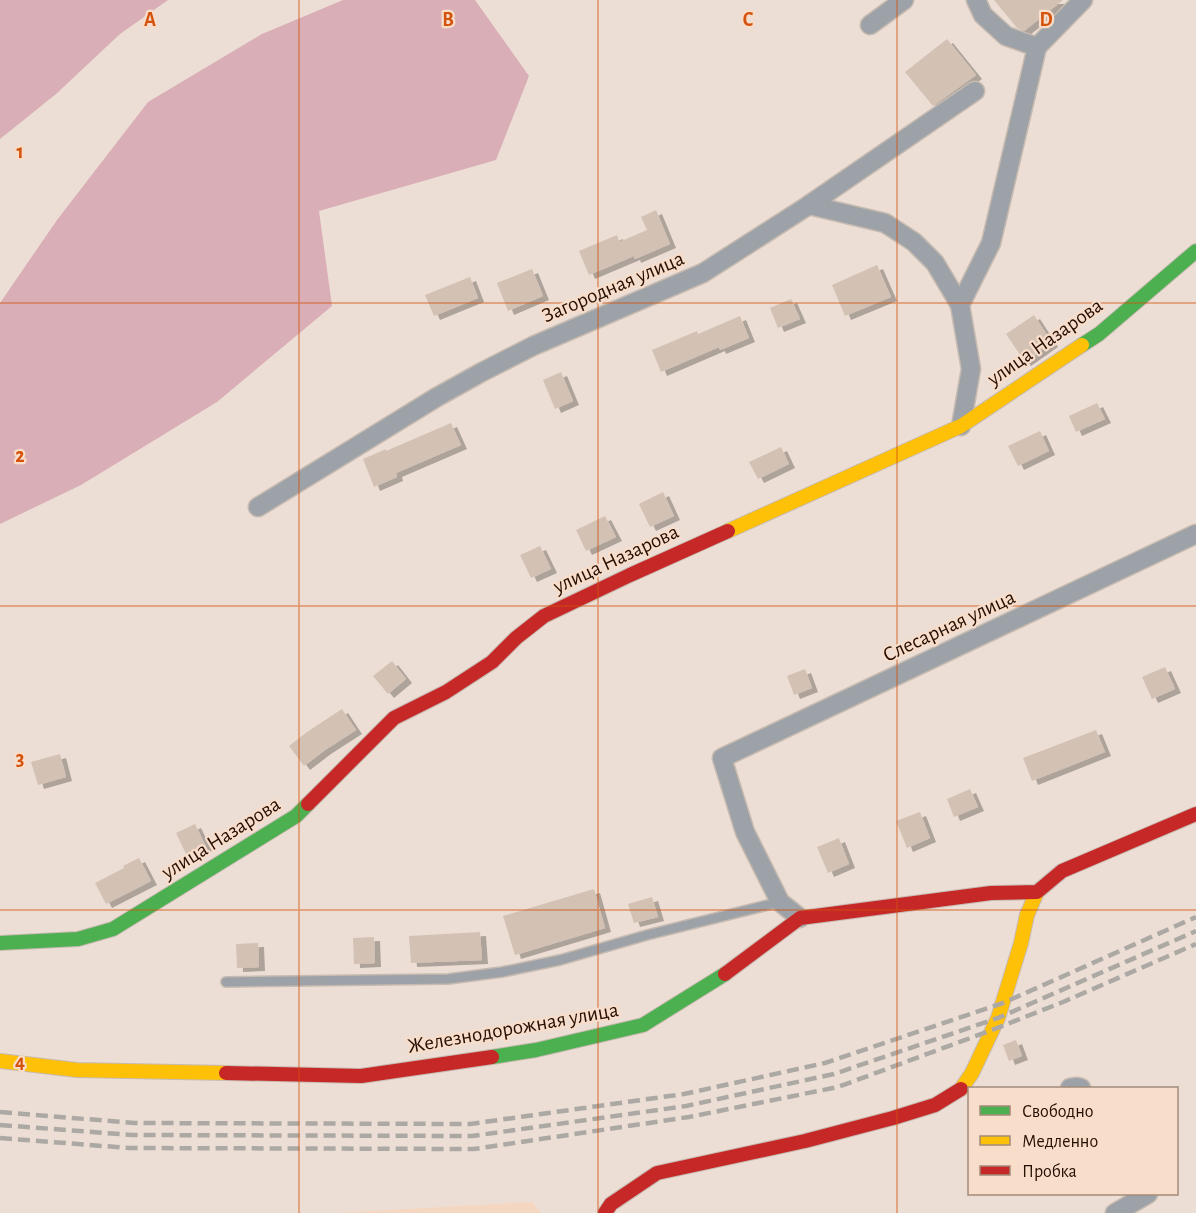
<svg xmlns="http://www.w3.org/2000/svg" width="1196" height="1213" font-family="'Alegreya Sans',sans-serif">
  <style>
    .built { fill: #f5d7c1 }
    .forest { fill: #d9aeb6 }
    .building { fill: #d3c1b4; filter: url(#shadow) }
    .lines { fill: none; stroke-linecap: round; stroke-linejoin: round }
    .lane-casing { stroke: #c7bab0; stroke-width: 12 }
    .street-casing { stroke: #c7bab0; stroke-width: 21 }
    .fast-casing { stroke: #c7bab0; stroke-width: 16 }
    .slow-casing { stroke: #c7bab0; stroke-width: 16 }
    .jam-casing { stroke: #c7bab0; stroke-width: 16 }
    .lane { stroke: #9ca2a7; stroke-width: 9 }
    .street { stroke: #9ca2a7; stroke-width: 18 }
    .fast { stroke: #4caf50; stroke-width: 14 }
    .slow { stroke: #ffc107; stroke-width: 14 }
    .jam { stroke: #c62828; stroke-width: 14 }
    .rail { stroke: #aca8a4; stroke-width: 4.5; stroke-dasharray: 12 6; stroke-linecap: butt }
    .grid { fill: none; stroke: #d4520b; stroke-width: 1.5; stroke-opacity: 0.55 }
    .labels { text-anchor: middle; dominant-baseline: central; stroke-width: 4.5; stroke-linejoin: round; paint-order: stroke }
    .street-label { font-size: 21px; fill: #250f00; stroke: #f7ddca }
    .grid-label { font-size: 20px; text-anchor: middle; font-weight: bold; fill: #d4520b; stroke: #f7ddca; stroke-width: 4.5; stroke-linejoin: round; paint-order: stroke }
  </style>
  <defs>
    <filter id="shadow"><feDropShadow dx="6" dy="4" stdDeviation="0" flood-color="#0004"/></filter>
  </defs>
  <rect width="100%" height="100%" fill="#ecded4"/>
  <path class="built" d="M532 1202 541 1213H334Z"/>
  <g class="forest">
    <path d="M0 0H168L120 34 56 94 0 139Z"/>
    <path d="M343 0H475L529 76 496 160 319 211 332 306 217 402 81 485 0 524V303L57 220 148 102 262 34Z"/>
  </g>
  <g class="building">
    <path d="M994 0H1063L1024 31 1017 28Z"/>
    <path d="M947 39 976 75 933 106 905 72Z"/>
    <path d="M656 210 670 244 635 259 634 256 589 275 579 251 617 235 619 242 647 230 641 217Z"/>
    <path d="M877 265 891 297 845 316 832 285Z"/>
    <path d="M532 269 543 296 508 311 497 283Z"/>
    <path d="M470 277 478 298 434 316 425 295Z"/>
    <path d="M791 299 800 319 778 328 770 308Z"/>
    <path d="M1034 315 1052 343 1025 362 1006 334Z"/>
    <path d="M740 316 749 338 720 350 719 347 661 372 652 350 697 331 698 334Z"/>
    <path d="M561 372 573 401 555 409 543 380Z"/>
    <path d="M1097 403 1105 419 1076 432 1069 416Z"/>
    <path d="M451 423 461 445 396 473 397 477 374 487 363 459 386 449V451Z"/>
    <path d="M1040 431 1049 451 1018 466 1008 446Z"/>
    <path d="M781 447 789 464 758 479 749 462Z"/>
    <path d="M663 492 674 516 650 527 639 504Z"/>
    <path d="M605 516 616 537 586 551 576 530Z"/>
    <path d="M540 546 551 569 531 578 520 555Z"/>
    <path d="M392 661 406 679 388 694 373 676Z"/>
    <path d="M1165 667 1175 689 1152 699 1142 677Z"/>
    <path d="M805 669 812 688 794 695 787 676Z"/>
    <path d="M342 709 356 730 325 750 304 766 289 746 307 732Z"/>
    <path d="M1096 730 1105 752 1032 781 1023 758Z"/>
    <path d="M60 754 66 777 38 785 31 762Z"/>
    <path d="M970 789 978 807 954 817 947 799Z"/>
    <path d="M920 812 930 838 907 848 896 821Z"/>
    <path d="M195 824 206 847 187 856 176 833Z"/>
    <path d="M839 838 849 864 828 873 817 847Z"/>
    <path d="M139 858 151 881 106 904 95 883 124 868 123 866Z"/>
    <path d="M594 889 605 928 515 955 503 916Z"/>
    <path d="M652 897 658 917 634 923 628 904Z"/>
    <path d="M480 932 482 960 411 963 409 936Z"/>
    <path d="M374 937 375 963 354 964 353 938Z"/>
    <path d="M258 943 259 967 237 968 236 944Z"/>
    <path d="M1016 1040 1022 1056 1009 1061 1003 1045Z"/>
  </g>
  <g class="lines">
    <defs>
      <path id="lane" d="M226 982 448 979 502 972 560 960 647 935 780 902"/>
      <g id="street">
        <path d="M870 25 904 0"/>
        <path d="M1037 47 1083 0"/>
        <path d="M809 205 885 223 914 242 935 263 960 305"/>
        <path d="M961 426 971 369 960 305 991 243 1037 47 1006 36 983 15 976 0"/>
        <path d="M258 507 437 397 482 372 533 346 703 273 809 205 975 91"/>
        <path d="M800 918 780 902 745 832 722 758 1196 534"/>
        <path d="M1070 1088 1077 1087 1081 1088"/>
        <path d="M1115 1213 1148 1194"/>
      </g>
      <g id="fast">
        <path d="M1082 345 1099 334 1196 251"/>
        <path d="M0 943 78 939 113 929 296 816 308 804"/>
        <path d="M492 1057 536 1050 643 1025 725 974"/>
      </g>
      <g id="slow">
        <path d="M728 531 961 426 1082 345"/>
        <path d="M0 1061 77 1070 226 1073"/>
        <path d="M961 1089 972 1073 998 1018 1021 943 1027 915 1037 892"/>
      </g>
      <g id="jam">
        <path d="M308 804 394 718 446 692 492 662 516 638 544 616 630 575 728 531"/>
        <path d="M725 974 800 918 991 893 1037 892 1062 871 1196 814"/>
        <path d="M226 1073 361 1076 492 1057"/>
        <path d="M605 1213 611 1204 657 1173 805 1141 893 1118 935 1105 961 1089"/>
      </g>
    </defs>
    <use href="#lane" class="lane-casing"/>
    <use href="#street" class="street-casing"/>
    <use href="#fast" class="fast-casing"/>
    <use href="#slow" class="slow-casing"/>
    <use href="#jam" class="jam-casing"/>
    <use href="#lane" class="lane"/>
    <use href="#street" class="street"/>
    <use href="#fast" class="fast"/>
    <use href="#slow" class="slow"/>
    <use href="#jam" class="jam"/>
    <g class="rail">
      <path d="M0 1112 134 1123 470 1124 684 1094 825 1063 1003 1003 1196 917"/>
      <path d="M0 1125 132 1135 472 1136 686 1106 834 1074 998 1018 1196 931"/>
      <path d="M0 1138 129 1148 474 1149 689 1117 838 1087 992 1030 1063 1002 1196 944"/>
    </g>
  </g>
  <path class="grid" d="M299 0V1213M598 0V1213M897 0V1213M0 303H1196M0 606H1196M0 910H1196"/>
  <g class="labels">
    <g class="street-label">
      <text transform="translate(613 287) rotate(-23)">Загородная улица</text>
      <text transform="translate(1045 342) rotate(-35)">улица Назарова</text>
      <text transform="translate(616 559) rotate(-25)">улица Назарова</text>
      <text transform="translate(949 626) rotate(-25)">Слесарная улица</text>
      <text transform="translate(221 838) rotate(-32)">улица Назарова</text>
      <text transform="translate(513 1028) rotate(-10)">Железнодорожная улица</text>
    </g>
  </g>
  <g class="grid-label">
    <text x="150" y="26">A</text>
    <text x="448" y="26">B</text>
    <text x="748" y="26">C</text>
    <text x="1046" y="26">D</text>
    <text x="20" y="158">1</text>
    <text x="20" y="462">2</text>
    <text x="20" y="765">3</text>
    <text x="20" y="1068">4</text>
  </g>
  <rect x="968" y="1087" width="210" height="108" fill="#f7ddca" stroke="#a38b79" stroke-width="1.5"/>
  <rect x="980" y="1106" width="30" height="9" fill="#4caf50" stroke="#a38b79" stroke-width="1.5"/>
  <text x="1022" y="1117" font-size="18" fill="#250f00">Свободно</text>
  <rect x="980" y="1136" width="30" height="9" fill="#ffc107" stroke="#a38b79" stroke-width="1.5"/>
  <text x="1022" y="1147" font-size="18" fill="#250f00">Медленно</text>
  <rect x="980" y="1166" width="30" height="9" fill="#c62828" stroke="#a38b79" stroke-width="1.5"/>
  <text x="1022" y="1177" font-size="18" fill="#250f00">Пробка</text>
</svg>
